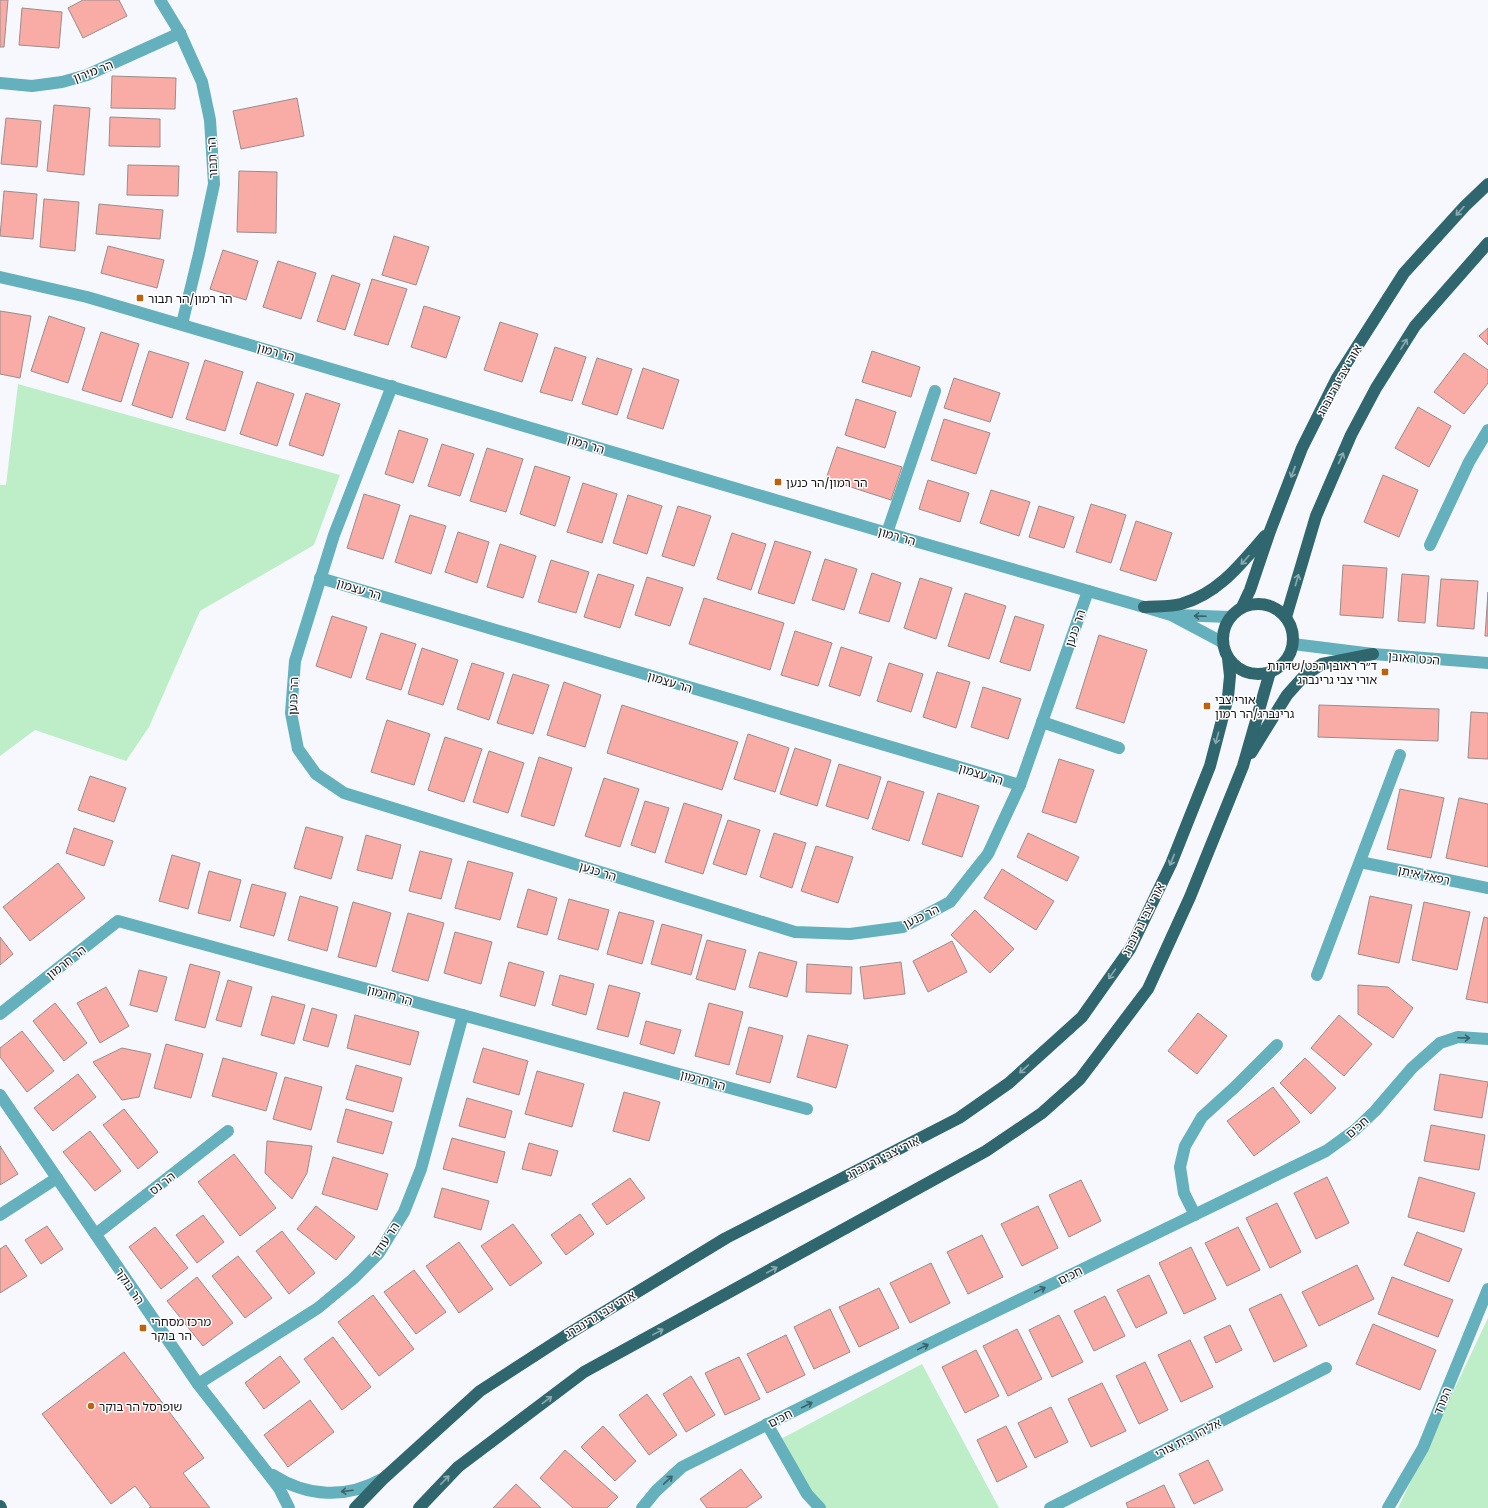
<svg xmlns="http://www.w3.org/2000/svg" width="1488" height="1508" font-family="Merriweather,'Noto Sans Hebrew',serif">
  <style>
    .green { fill: #beeec8 }
    .building { fill: #f8aca5; stroke: #9a8c8b }
    .lines { fill: none; stroke-linecap: round; stroke-linejoin: round }
    .minor { stroke: #64b0bc; stroke-width: 12 }
    .major { stroke: #30666e; stroke-width: 12 }
    .oneway { stroke: #8dabaf }
    .oneway2 { stroke: #3c626a }
    .poi-dot { fill: #be630b; stroke: #fff; stroke-width: 1.5 }
    .labels { text-anchor: middle; dominant-baseline: central; stroke-width: 3; stroke-linejoin: round; paint-order: stroke }
    .street-label { font-size: 12px; fill: #151519; stroke: #fff }
    .poi-label { font-size: 12px; fill: #151519; stroke: #fff; text-anchor: start }
  </style>
  <rect width="100%" height="100%" fill="#f7f8fd"/>
  <g class="green">
    <path d="M18 384 340 475 314 545 200 611 149 727 126 761 35 730 0 756V485H6Z"/>
    <path d="M1488 1318V1508H1398Z"/>
    <path d="M922 1364 999 1508H820L777 1441Z"/>
  </g>
  <g class="building">
    <path d="M0 0H8L4 47H0Z"/>
    <path d="M83 0H119L127 16 83 38 68 8Z"/>
    <path d="M22 8 62 12 59 48 19 45Z"/>
    <path d="M112 76 176 78 175 109 111 108Z"/>
    <path d="M297 98 304 136 241 149 233 111Z"/>
    <path d="M54 105 90 108 84 175 47 171Z"/>
    <path d="M110 117 160 119V147L109 146Z"/>
    <path d="M6 118 41 121 37 167 1 164Z"/>
    <path d="M128 165 179 166 178 196 127 195Z"/>
    <path d="M239 171 277 172 276 233 237 232Z"/>
    <path d="M4 191 37 194 33 239 0 236Z"/>
    <path d="M44 199 79 202 75 251 40 247Z"/>
    <path d="M99 204 163 210 160 239 96 234Z"/>
    <path d="M394 236 429 247 416 285 382 275Z"/>
    <path d="M108 246 164 260 157 288 101 273Z"/>
    <path d="M223 250 258 261 246 300 210 289Z"/>
    <path d="M278 261 316 273 301 319 263 307Z"/>
    <path d="M332 275 360 284 345 330 317 321Z"/>
    <path d="M372 279 407 289 388 345 354 335Z"/>
    <path d="M424 306 460 317 446 358 411 347Z"/>
    <path d="M0 311 31 316 20 378 0 374Z"/>
    <path d="M49 316 85 328 68 383 31 371Z"/>
    <path d="M500 322 538 334 522 382 484 370Z"/>
    <path d="M1488 328V345L1479 336Z"/>
    <path d="M101 332 139 344 121 402 82 390Z"/>
    <path d="M555 347 586 357 572 401 540 392Z"/>
    <path d="M149 351 189 363 172 418 132 405Z"/>
    <path d="M872 351 920 367 911 397 862 382Z"/>
    <path d="M1464 353 1488 370V383L1464 414 1434 392Z"/>
    <path d="M597 358 632 369 617 415 582 404Z"/>
    <path d="M205 360 243 372 225 431 186 419Z"/>
    <path d="M643 368 679 380 663 429 627 418Z"/>
    <path d="M954 378 1000 393 990 422 944 408Z"/>
    <path d="M257 382 294 394 277 446 240 434Z"/>
    <path d="M306 393 340 404 323 456 289 445Z"/>
    <path d="M856 399 896 412 885 448 845 435Z"/>
    <path d="M1418 407 1451 426 1429 467 1395 448Z"/>
    <path d="M944 419 990 433 976 474 931 460Z"/>
    <path d="M399 430 428 439 413 483 385 474Z"/>
    <path d="M442 444 474 454 460 496 428 486Z"/>
    <path d="M837 447 902 467 891 500 826 479Z"/>
    <path d="M487 448 523 459 506 512 470 501Z"/>
    <path d="M535 466 570 477 555 526 520 514Z"/>
    <path d="M1383 475 1418 490 1399 537 1364 522Z"/>
    <path d="M928 480 969 493 960 522 919 509Z"/>
    <path d="M583 483 617 494 602 543 567 532Z"/>
    <path d="M991 490 1030 502 1019 536 980 523Z"/>
    <path d="M364 494 400 505 383 559 347 548Z"/>
    <path d="M628 495 662 506 647 554 613 543Z"/>
    <path d="M1091 504 1126 515 1111 563 1076 552Z"/>
    <path d="M678 506 711 516 694 566 662 556Z"/>
    <path d="M1039 506 1074 517 1064 548 1029 537Z"/>
    <path d="M410 515 446 526 431 574 395 562Z"/>
    <path d="M1136 521 1172 533 1156 581 1120 570Z"/>
    <path d="M458 532 489 542 477 583 445 572Z"/>
    <path d="M732 533 766 544 751 590 717 579Z"/>
    <path d="M775 541 811 552 794 604 758 593Z"/>
    <path d="M500 544 536 556 523 598 487 587Z"/>
    <path d="M825 559 857 569 844 610 812 600Z"/>
    <path d="M551 560 589 572 576 613 538 602Z"/>
    <path d="M1343 565 1387 568 1383 618 1340 615Z"/>
    <path d="M872 573 901 583 889 622 859 613Z"/>
    <path d="M598 574 634 585 620 628 584 617Z"/>
    <path d="M1402 574 1429 576 1425 623 1398 621Z"/>
    <path d="M647 577 683 588 670 626 635 615Z"/>
    <path d="M920 578 952 588 936 639 904 628Z"/>
    <path d="M1441 579 1478 581 1474 629 1437 626Z"/>
    <path d="M1488 592V636H1485Z"/>
    <path d="M965 593 1006 606 989 659 948 646Z"/>
    <path d="M704 598 784 623 770 670 689 644Z"/>
    <path d="M332 616 367 627 351 678 316 666Z"/>
    <path d="M1015 616 1044 625 1030 671 1000 662Z"/>
    <path d="M795 631 832 643 818 686 781 675Z"/>
    <path d="M381 633 416 644 401 690 366 679Z"/>
    <path d="M1099 635 1147 650 1124 723 1076 708Z"/>
    <path d="M841 647 872 657 860 696 829 686Z"/>
    <path d="M422 648 458 660 443 705 408 694Z"/>
    <path d="M472 663 504 673 489 720 457 709Z"/>
    <path d="M889 663 923 674 911 712 877 701Z"/>
    <path d="M937 672 970 682 956 728 923 717Z"/>
    <path d="M513 674 549 685 533 734 497 723Z"/>
    <path d="M564 682 601 695 585 747 547 735Z"/>
    <path d="M983 687 1021 699 1008 739 971 727Z"/>
    <path d="M622 705 738 742 722 790 607 753Z"/>
    <path d="M1319 705 1439 709 1438 741 1318 737Z"/>
    <path d="M1471 712 1488 713V759L1468 758Z"/>
    <path d="M387 720 430 734 414 785 371 772Z"/>
    <path d="M748 734 789 748 775 792 734 779Z"/>
    <path d="M445 737 482 749 464 802 428 790Z"/>
    <path d="M795 748 831 760 817 806 780 794Z"/>
    <path d="M489 751 524 763 508 813 473 802Z"/>
    <path d="M539 757 572 768 554 826 521 816Z"/>
    <path d="M1059 759 1094 770 1076 823 1042 812Z"/>
    <path d="M839 764 881 777 868 819 826 806Z"/>
    <path d="M90 776 126 788 114 822 78 810Z"/>
    <path d="M604 778 639 789 620 847 585 836Z"/>
    <path d="M888 781 924 792 909 841 872 829Z"/>
    <path d="M1400 789 1444 798 1431 858 1387 849Z"/>
    <path d="M938 793 979 806 962 857 922 844Z"/>
    <path d="M1459 798 1488 804V867L1446 858Z"/>
    <path d="M645 801 669 808 655 853 631 845Z"/>
    <path d="M684 803 722 815 703 874 665 862Z"/>
    <path d="M728 820 760 830 746 875 713 864Z"/>
    <path d="M306 827 343 837 331 879 294 868Z"/>
    <path d="M74 828 113 841 104 866 66 853Z"/>
    <path d="M774 833 806 843 792 888 760 877Z"/>
    <path d="M1028 833 1079 857 1067 881 1017 857Z"/>
    <path d="M366 835 401 845 392 879 357 870Z"/>
    <path d="M816 846 853 857 838 903 801 891Z"/>
    <path d="M420 851 452 859 441 899 409 891Z"/>
    <path d="M172 855 200 863 188 909 159 901Z"/>
    <path d="M468 861 513 873 500 920 455 908Z"/>
    <path d="M58 863 85 898 30 941 3 907Z"/>
    <path d="M1002 869 1054 901 1036 930 984 898Z"/>
    <path d="M209 871 241 880 230 921 198 913Z"/>
    <path d="M252 884 286 893 274 936 240 927Z"/>
    <path d="M528 889 557 898 547 935 517 927Z"/>
    <path d="M300 896 338 907 327 951 288 940Z"/>
    <path d="M1370 896 1412 905 1399 963 1358 954Z"/>
    <path d="M569 899 609 910 598 950 558 939Z"/>
    <path d="M353 902 391 913 376 967 338 957Z"/>
    <path d="M1424 902 1470 912 1457 970 1412 960Z"/>
    <path d="M975 910 1014 949 990 973 951 935Z"/>
    <path d="M619 912 654 921 642 964 607 954Z"/>
    <path d="M408 913 444 923 428 981 392 971Z"/>
    <path d="M1484 917 1488 918V1003L1466 999Z"/>
    <path d="M662 924 702 935 691 975 651 964Z"/>
    <path d="M455 932 492 942 481 984 444 973Z"/>
    <path d="M0 937 13 954 0 965Z"/>
    <path d="M707 940 746 950 735 990 696 979Z"/>
    <path d="M952 941 967 972 928 992 913 961Z"/>
    <path d="M759 952 797 962 787 997 749 987Z"/>
    <path d="M509 962 544 972 535 1006 500 996Z"/>
    <path d="M901 962 905 994 864 999 860 967Z"/>
    <path d="M190 964 220 972 205 1028 175 1020Z"/>
    <path d="M807 964 852 967 851 994 806 992Z"/>
    <path d="M139 970 167 977 157 1012 130 1005Z"/>
    <path d="M560 975 594 984 586 1015 552 1005Z"/>
    <path d="M228 980 252 987 241 1027 216 1020Z"/>
    <path d="M609 985 640 993 628 1037 597 1029Z"/>
    <path d="M1358 985 1388 987 1413 1008 1393 1038 1358 1014Z"/>
    <path d="M106 987 129 1026 100 1043 77 1003Z"/>
    <path d="M272 996 305 1005 294 1044 261 1035Z"/>
    <path d="M55 1003 87 1043 64 1061 33 1021Z"/>
    <path d="M709 1003 743 1012 729 1065 695 1056Z"/>
    <path d="M312 1008 337 1015 328 1047 303 1040Z"/>
    <path d="M1198 1013 1227 1036 1197 1074 1168 1051Z"/>
    <path d="M355 1015 419 1032 410 1065 347 1048Z"/>
    <path d="M1339 1015 1372 1044 1344 1076 1311 1048Z"/>
    <path d="M646 1021 681 1030 674 1054 640 1044Z"/>
    <path d="M749 1027 783 1036 770 1083 736 1074Z"/>
    <path d="M22 1031 54 1071 27 1092 0 1057V1048Z"/>
    <path d="M808 1035 848 1045 836 1088 797 1077Z"/>
    <path d="M166 1044 203 1054 191 1098 154 1088Z"/>
    <path d="M122 1048 151 1054 139 1097 122 1100 93 1062Z"/>
    <path d="M483 1048 528 1061 519 1095 473 1082Z"/>
    <path d="M223 1058 277 1073 266 1111 212 1096Z"/>
    <path d="M1305 1058 1336 1088 1311 1114 1280 1083Z"/>
    <path d="M356 1065 402 1078 393 1112 346 1099Z"/>
    <path d="M537 1071 584 1084 572 1127 525 1114Z"/>
    <path d="M78 1074 96 1097 53 1131 34 1108Z"/>
    <path d="M1440 1074 1488 1082 1482 1118 1434 1110Z"/>
    <path d="M285 1077 322 1087 311 1130 273 1119Z"/>
    <path d="M1273 1087 1300 1122 1254 1156 1227 1121Z"/>
    <path d="M624 1092 660 1102 649 1141 613 1131Z"/>
    <path d="M467 1098 512 1111 505 1138 459 1126Z"/>
    <path d="M124 1109 158 1152 138 1169 103 1125Z"/>
    <path d="M346 1109 392 1122 383 1154 337 1142Z"/>
    <path d="M1431 1125 1485 1135 1479 1170 1424 1161Z"/>
    <path d="M90 1131 121 1171 95 1191 63 1152Z"/>
    <path d="M452 1138 505 1152 497 1183 443 1169Z"/>
    <path d="M267 1141 312 1146 307 1173 292 1199 265 1173Z"/>
    <path d="M529 1143 558 1151 551 1176 522 1169Z"/>
    <path d="M0 1146 18 1174 0 1185Z"/>
    <path d="M234 1154 276 1208 240 1236 198 1182Z"/>
    <path d="M333 1157 388 1174 377 1210 322 1194Z"/>
    <path d="M1327 1177 1349 1223 1316 1239 1294 1193Z"/>
    <path d="M1419 1177 1475 1193 1464 1232 1408 1217Z"/>
    <path d="M630 1178 645 1198 607 1225 592 1204Z"/>
    <path d="M1081 1180 1101 1221 1069 1237 1049 1195Z"/>
    <path d="M442 1188 489 1201 481 1230 434 1217Z"/>
    <path d="M1277 1203 1301 1252 1270 1268 1246 1218Z"/>
    <path d="M316 1206 355 1237 336 1260 297 1229Z"/>
    <path d="M1038 1206 1058 1248 1022 1266 1001 1224Z"/>
    <path d="M580 1214 594 1234 566 1255 551 1235Z"/>
    <path d="M203 1215 224 1242 197 1263 176 1235Z"/>
    <path d="M513 1224 542 1263 510 1286 481 1246Z"/>
    <path d="M47 1226 63 1249 41 1264 25 1240Z"/>
    <path d="M155 1227 188 1268 161 1289 129 1247Z"/>
    <path d="M1238 1227 1260 1270 1227 1286 1205 1243Z"/>
    <path d="M282 1231 315 1273 289 1294 256 1251Z"/>
    <path d="M1417 1232 1462 1249 1449 1282 1404 1265Z"/>
    <path d="M982 1235 1003 1277 968 1294 947 1252Z"/>
    <path d="M459 1242 493 1289 459 1313 426 1266Z"/>
    <path d="M6 1245 27 1276 0 1293V1249Z"/>
    <path d="M1191 1247 1216 1299 1184 1314 1159 1263Z"/>
    <path d="M238 1256 272 1298 245 1318 212 1276Z"/>
    <path d="M931 1263 950 1303 910 1323 890 1283Z"/>
    <path d="M1357 1265 1374 1299 1319 1326 1302 1292Z"/>
    <path d="M414 1270 446 1312 416 1334 384 1292Z"/>
    <path d="M1149 1275 1167 1313 1136 1328 1117 1290Z"/>
    <path d="M197 1277 233 1323 203 1346 167 1301Z"/>
    <path d="M1392 1277 1453 1300 1438 1337 1378 1314Z"/>
    <path d="M879 1288 899 1328 859 1347 839 1307Z"/>
    <path d="M1281 1294 1307 1346 1274 1362 1249 1309Z"/>
    <path d="M373 1295 414 1349 379 1376 338 1322Z"/>
    <path d="M1105 1296 1125 1336 1094 1351 1074 1311Z"/>
    <path d="M830 1309 850 1352 814 1369 794 1327Z"/>
    <path d="M1059 1315 1083 1362 1052 1377 1029 1330Z"/>
    <path d="M1373 1324 1436 1350 1420 1390 1356 1364Z"/>
    <path d="M1230 1325 1242 1350 1216 1363 1204 1337Z"/>
    <path d="M1017 1329 1042 1379 1008 1396 983 1346Z"/>
    <path d="M786 1335 805 1375 767 1393 747 1354Z"/>
    <path d="M333 1337 371 1387 342 1410 304 1359Z"/>
    <path d="M1190 1340 1213 1387 1181 1402 1158 1355Z"/>
    <path d="M976 1350 999 1396 965 1413 942 1367Z"/>
    <path d="M124 1352 204 1458 183 1473 210 1508H149L151 1507 135 1486 111 1504 42 1414Z"/>
    <path d="M280 1356 300 1382 264 1409 245 1383Z"/>
    <path d="M739 1357 760 1399 725 1415 705 1373Z"/>
    <path d="M1145 1362 1168 1410 1139 1424 1116 1376Z"/>
    <path d="M691 1376 715 1415 686 1432 663 1394Z"/>
    <path d="M1102 1383 1126 1431 1091 1447 1068 1399Z"/>
    <path d="M647 1394 677 1435 649 1455 619 1415Z"/>
    <path d="M310 1400 334 1432 288 1467 264 1435Z"/>
    <path d="M1051 1407 1068 1442 1035 1458 1018 1423Z"/>
    <path d="M603 1426 636 1461 615 1481 581 1447Z"/>
    <path d="M1006 1426 1027 1467 997 1482 977 1440Z"/>
    <path d="M565 1450 618 1497 607 1508H573L540 1478Z"/>
    <path d="M1208 1460 1223 1490 1194 1504 1179 1474Z"/>
    <path d="M741 1469 762 1497 746 1508H707L700 1499Z"/>
    <path d="M516 1484 541 1508H493Z"/>
    <path d="M1164 1485 1175 1508H1128L1126 1503Z"/>
  </g>
  <g class="lines">
    <g class="minor">
      <path d="M160 0 180 33 202 82 210 120 214 184 199 254 182 324"/>
      <path d="M0 83 32 86 62 82 87 75 180 33"/>
      <path d="M0 277 87 297 887 533 1144 607 1171 615 1222 642"/>
      <path d="M392 386 334 535 295 661 291 713 298 749 316 774 344 793 795 932 850 934 903 927 950 902 988 854 1020 785 1088 591"/>
      <path d="M887 533 935 391"/>
      <path d="M1430 545 1469 462 1488 430"/>
      <path d="M320 578 1020 785"/>
      <path d="M1175 615 1230 617"/>
      <path d="M1293 644 1373 654 1488 663"/>
      <path d="M1042 722 1119 748"/>
      <path d="M1360 862 1488 888"/>
      <path d="M1317 975 1400 755"/>
      <path d="M0 1014 118 921 807 1109"/>
      <path d="M0 1095 198 1384 266 1471 279 1488 289 1508"/>
      <path d="M0 1215 57 1178"/>
      <path d="M1195 1215 1184 1193 1180 1167 1185 1146 1202 1117 1235 1087 1277 1045"/>
      <path d="M96 1234 228 1131"/>
      <path d="M198 1384 318 1308 353 1279 379 1253 404 1212 421 1169 463 1015"/>
      <path d="M767 1424 807 1494 820 1508"/>
      <path d="M273 1475C307 1497 346 1499 382 1479"/>
      <path d="M642 1508 656 1491 682 1467 914 1351 1326 1151 1355 1130 1375 1111 1412 1068 1440 1043 1458 1037 1488 1039"/>
      <path d="M1050 1508 1326 1368"/>
      <path d="M1388 1508 1423 1448 1488 1289"/>
    </g>
    <g class="major">
      <circle cx="1258" cy="639" r="35"/>
      <path d="M1144 607C1156 606 1170 607 1181 604 1218 594 1241 564 1265 536"/>
      <path d="M1242 607 1250 590 1270 531 1302 448 1337 378 1404 273 1465 206 1488 184"/>
      <path d="M1286 617 1316 516 1351 435 1376 388 1415 326 1488 243"/>
      <path d="M1251 753 1287 695 1304 676 1322 664 1373 654"/>
      <path d="M0 1506 1 1508"/>
      <path d="M355 1508 383 1479 480 1391 565 1336 726 1238 959 1118 1009 1083 1082 1017 1130 949 1171 864 1210 766 1228 697 1230 676 1228 658"/>
      <path d="M419 1508 458 1467 584 1372 986 1151 1042 1113 1080 1079 1148 989 1190 897 1243 766 1270 672"/>
    </g>
  </g>
  <defs><path id="oneway-shaft" d="M-6 0H5M1.5-3L5.5 0L1.5 3" fill="none" stroke-width="1.6" stroke-linecap="round" stroke-linejoin="round"/></defs>
  <g class="oneway">
    <use href="#oneway-shaft" transform="translate(1460 211) rotate(132)"/>
    <use href="#oneway-shaft" transform="translate(1404 344) rotate(-58)"/>
    <use href="#oneway-shaft" transform="translate(1341 458) rotate(-66)"/>
    <use href="#oneway-shaft" transform="translate(1293 472) rotate(111)"/>
    <use href="#oneway-shaft" transform="translate(1245 560) rotate(132)"/>
    <use href="#oneway-shaft" transform="translate(1297 580) rotate(-74)"/>
    <use href="#oneway-shaft" transform="translate(1217 738) rotate(105)"/>
    <use href="#oneway-shaft" transform="translate(1172 860) rotate(112)"/>
    <use href="#oneway-shaft" transform="translate(1112 974) rotate(125)"/>
    <use href="#oneway-shaft" transform="translate(1024 1069) rotate(138)"/>
    <use href="#oneway-shaft" transform="translate(772 1270) rotate(-29)"/>
    <use href="#oneway-shaft" transform="translate(658 1332) rotate(-29)"/>
    <use href="#oneway-shaft" transform="translate(547 1400) rotate(-37)"/>
    <use href="#oneway-shaft" transform="translate(445 1480) rotate(-46)"/>
  </g>
  <g class="oneway2">
    <use href="#oneway-shaft" transform="translate(1200 616) rotate(-178)"/>
    <use href="#oneway-shaft" transform="translate(1464 1038) rotate(2)"/>
    <use href="#oneway-shaft" transform="translate(1040 1290) rotate(-26)"/>
    <use href="#oneway-shaft" transform="translate(923 1347) rotate(-26)"/>
    <use href="#oneway-shaft" transform="translate(807 1405) rotate(-27)"/>
    <use href="#oneway-shaft" transform="translate(668 1480) rotate(-43)"/>
    <use href="#oneway-shaft" transform="translate(347 1491) rotate(173)"/>
  </g>
  <g class="poi-dot">
    <rect x="136" y="294" width="8" height="8" rx="2"/>
    <rect x="774" y="478" width="8" height="8" rx="2"/>
    <rect x="1381" y="668" width="8" height="8" rx="2"/>
    <rect x="1203" y="702" width="8" height="8" rx="2"/>
    <rect x="139" y="1324" width="8" height="8" rx="2"/>
    <circle cx="91" cy="1406" r="4"/>
  </g>
  <g class="labels">
    <g class="street-label">
      <text transform="translate(93 71) rotate(-21)">הר מירון</text>
      <text transform="translate(212 158) rotate(-93)">הר תבור</text>
      <text transform="translate(276 352) rotate(16)">הר רמון</text>
      <text transform="translate(1339 380) rotate(-61)">אורי צבי גרינברג</text>
      <text transform="translate(586 444) rotate(17)">הר רמון</text>
      <text transform="translate(897 536) rotate(16)">הר רמון</text>
      <text transform="translate(359 589) rotate(17)">הר עצמון</text>
      <text transform="translate(1075 628) rotate(-71)">הר כנען</text>
      <text transform="translate(1414 658) rotate(5)">הכט ראובן</text>
      <text transform="translate(670 682) rotate(17)">הר עצמון</text>
      <text transform="translate(293 696) rotate(-88)">הר כנען</text>
      <text transform="translate(981 774) rotate(17)">הר עצמון</text>
      <text transform="translate(598 871) rotate(17)">הר כנען</text>
      <text transform="translate(1424 875) rotate(12)">רפאל איתן</text>
      <text transform="translate(921 916) rotate(-26)">הר כנען</text>
      <text transform="translate(1143 919) rotate(-63)">אורי צבי גרינברג</text>
      <text transform="translate(66 962) rotate(-38)">הר חרמון</text>
      <text transform="translate(390 995) rotate(15)">הר חרמון</text>
      <text transform="translate(703 1080) rotate(15)">הר חרמון</text>
      <text transform="translate(1357 1127) rotate(-41)">חכים</text>
      <text transform="translate(883 1157) rotate(-27)">אורי צבי גרינברג</text>
      <text transform="translate(162 1183) rotate(-38)">הר נס</text>
      <text transform="translate(385 1240) rotate(-56)">הר עודד</text>
      <text transform="translate(1070 1275) rotate(-26)">חכים</text>
      <text transform="translate(130 1286) rotate(56)">הר בוקר</text>
      <text transform="translate(600 1314) rotate(-31)">אורי צבי גרינברג</text>
      <text transform="translate(1442 1401) rotate(-68)">המרד</text>
      <text transform="translate(780 1418) rotate(-27)">חכים</text>
      <text transform="translate(1188 1438) rotate(-27)">אליהו בית צורי</text>
    </g>
    <g class="poi-label">
      <text x="148" y="298">הר רמון/הר תבור</text>
      <text x="786" y="482">הר רמון/הר כנען</text>
      <text x="1377" y="665" text-anchor="end">ד״ר ראובן הכט/שדרות<tspan x="1377" dy="14">אורי צבי גרינברג</tspan></text>
      <text x="1215" y="699">אורי צבי<tspan x="1215" dy="14">גרינברג/הר רמון</tspan></text>
      <text x="151" y="1321">מרכז מסחרי<tspan x="151" dy="14">הר בוקר</tspan></text>
      <text x="99" y="1406">שופרסל הר בוקר</text>
    </g>
  </g>
</svg>
